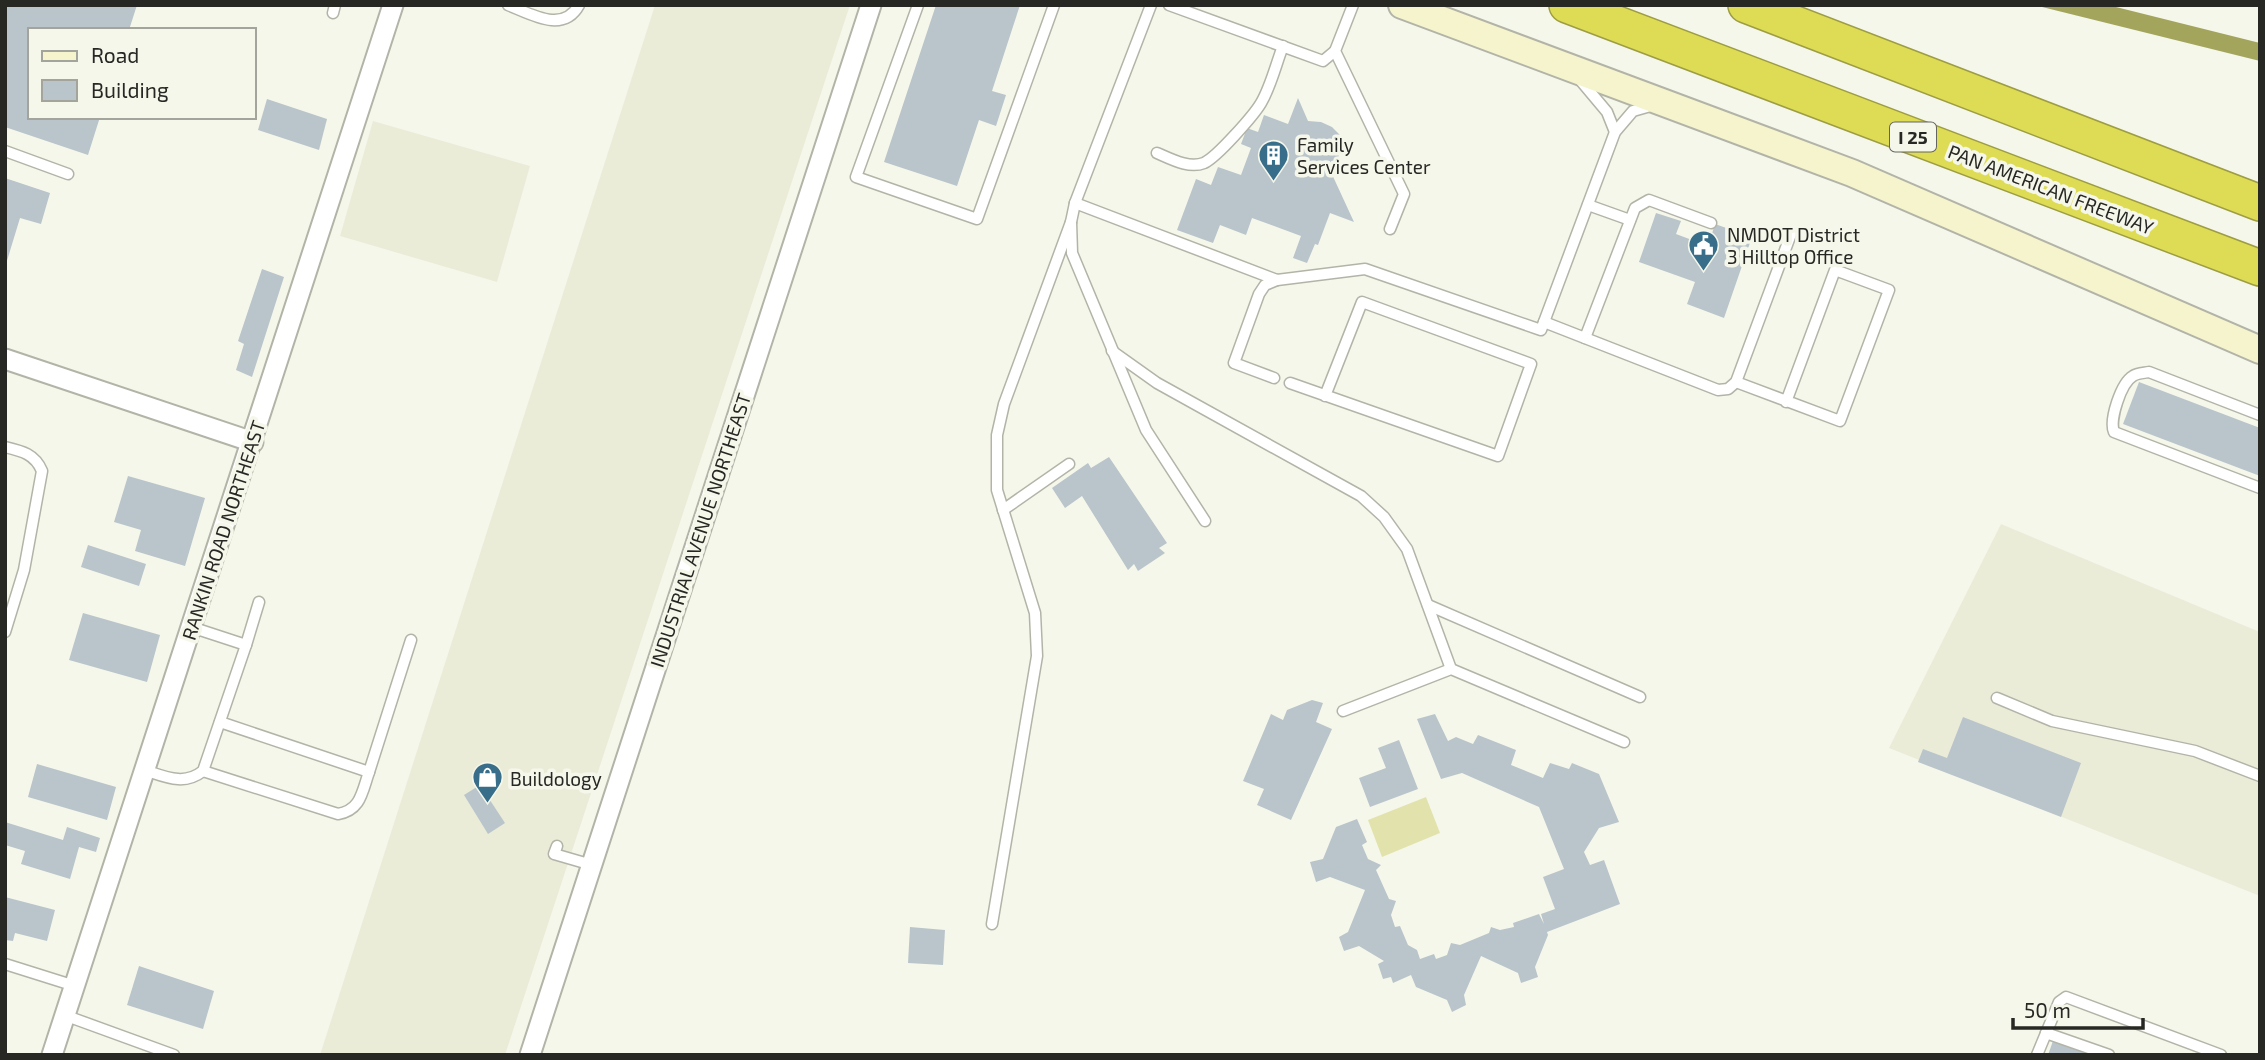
<svg xmlns="http://www.w3.org/2000/svg" width="2265" height="1060" font-family="'Exo 2',sans-serif">
  <style>
    .built { fill: #ebecd8 }
    .green { fill: #e2e3ac }
    .water { fill: #a4a55c }
    .building { fill: #b9c5cb }
    .lines { fill: none; stroke-linecap: round; stroke-linejoin: round }
    .service-casing { stroke: #b3b4a8; stroke-width: 13 }
    .minor-casing { stroke: #b3b4a8; stroke-width: 23 }
    .secondary-casing { stroke: #b3b4a8; stroke-width: 30 }
    .motorway-casing { stroke: #9d9d43; stroke-width: 38 }
    .service { stroke: #fff; stroke-width: 10 }
    .minor { stroke: #fff; stroke-width: 19 }
    .secondary { stroke: #f5f4cc; stroke-width: 26 }
    .motorway { stroke: #dddc54; stroke-width: 35 }
    .labels { text-anchor: middle; dominant-baseline: central; stroke-width: 7; stroke-linejoin: round; paint-order: stroke }
    .shield { fill: #f6f7eb; stroke: #65655f; stroke-width: 2 }
    .shield-label { font-size: 18px; font-weight: bold; fill: #272723 }
    .poi-label { font-size: 19px; fill: #272723; stroke: #f6f7eb; text-anchor: start }
    .street-label { font-size: 19px; fill: #272723; stroke: #f6f7eb }
  </style>
  <rect width="100%" height="100%" fill="#f6f7eb"/>
  <g class="built">
    <path d="M655 5H850L505 1055H320Z"/>
    <path d="M373 121 530 166 497 282 340 236Z"/>
    <path d="M2001 524 2260 632V896L1889 748Z"/>
  </g>
  <path class="green" d="M1426 797 1440 833 1382 857 1368 820Z"/>
  <path class="water" d="M2034 5H2108L2260 43V61Z"/>
  <g class="building">
    <path d="M5 5H137L129 30H30V117H100L88 155 5 127Z"/>
    <path d="M936 5H1020L992 91 1006 95 996 126 979 120 957 186 884 162Z"/>
    <path d="M1298 98 1308 121 1321 122 1332 127 1341 136 1338 161 1330 170 1354 222 1330 213 1318 245 1315 244 1307 263 1293 258 1301 236 1252 218 1246 235 1220 225 1213 243 1177 230 1196 179 1211 185 1218 167 1241 175 1251 148 1241 144 1247 128 1258 132 1264 115 1288 124Z"/>
    <path d="M267 99 327 119 319 150 258 130Z"/>
    <path d="M5 178 50 193 41 224 20 218 6 264Z"/>
    <path d="M1656 213 1681 221 1676 234 1708 246 1715 224 1752 237 1724 318 1687 304 1695 282 1639 262Z"/>
    <path d="M262 269 284 277 252 377 236 370 244 344 238 341Z"/>
    <path d="M2139 382 2260 428V476L2123 424Z"/>
    <path d="M1109 457 1167 543 1159 548 1165 553 1138 571 1134 564 1128 570 1082 496 1065 508 1052 488 1088 463 1091 468Z"/>
    <path d="M128 476 205 498 185 566 135 551 141 530 114 522Z"/>
    <path d="M88 545 146 564 139 586 81 567Z"/>
    <path d="M83 613 160 635 147 682 69 660Z"/>
    <path d="M1312 700 1323 703 1316 722 1332 729 1291 820 1257 805 1264 789 1243 781 1271 714 1283 720 1287 710Z"/>
    <path d="M1435 714 1448 741 1456 737 1473 744 1478 735 1516 750 1511 765 1543 778 1550 763 1569 769 1572 763 1599 774 1619 822 1599 828 1584 852 1590 865 1604 860 1620 904 1547 932 1548 935 1535 967 1538 977 1521 983 1518 973 1481 956 1464 995 1466 1005 1452 1012 1447 1000 1416 987 1411 975 1393 983 1391 977 1383 979 1378 964 1384 961 1359 946 1344 951 1339 937 1348 932 1365 890 1330 877 1316 882 1310 862 1323 859 1336 827 1357 819 1367 842 1362 845 1368 859 1381 865 1376 870 1389 899 1396 901 1391 915 1395 927 1400 926 1408 945 1417 950 1420 959 1434 954 1436 959 1447 955 1451 943 1460 945 1489 933 1491 927 1500 930 1514 927 1513 923 1539 914 1544 924 1541 914 1555 909 1543 877 1564 869 1539 807 1462 773 1441 779 1417 719Z"/>
    <path d="M1963 717 2081 763 2061 817 1918 762 1923 749 1947 758Z"/>
    <path d="M1399 740 1418 789 1370 807 1359 778 1386 768 1378 748Z"/>
    <path d="M37 764 116 787 107 820 28 797Z"/>
    <path d="M480 785 505 823 488 834 464 795Z"/>
    <path d="M5 822 63 840 67 827 100 838 96 852 79 847 70 879 21 864 25 851 5 845Z"/>
    <path d="M5 897 55 910 47 941 15 933 13 941 5 940Z"/>
    <path d="M910 927 945 930 943 965 908 963Z"/>
    <path d="M139 966 214 991 203 1029 127 1005Z"/>
    <path d="M2054 1038 2098 1055H2048Z"/>
  </g>
  <g class="lines">
    <defs>
      <g id="service">
        <path d="M508 5C531 14 563 34 579 5"/>
        <path d="M918 5 856 177 977 219 1054 5"/>
        <path d="M1151 5 1075 203 1071 222 1072 253 1146 430 1205 521"/>
        <path d="M1169 5 1323 61 1335 51"/>
        <path d="M1353 5 1335 51 1404 194 1390 229"/>
        <path d="M333 13 335 5"/>
        <path d="M1581 81 1607 112 1615 132"/>
        <path d="M5 151 68 174"/>
        <path d="M1157 153C1171 159 1189 169 1204 163 1217 157 1254 115 1261 103 1271 86 1276 64 1283 46"/>
        <path d="M1075 203 1277 280 1365 269 1541 330 1615 132 1633 111 1654 105"/>
        <path d="M1588 205 1630 220"/>
        <path d="M1544 322 1718 390 1728 389 1736 382 1791 234"/>
        <path d="M1585 338 1635 208 1649 200 1711 223"/>
        <path d="M1112 351 1157 383 1361 496 1384 517 1407 549 1451 669"/>
        <path d="M1274 378 1234 363 1259 294 1265 285 1277 280"/>
        <path d="M1736 382 1840 421 1889 290 1835 270 1786 402"/>
        <path d="M1290 383 1498 456 1531 364 1362 302 1325 396"/>
        <path d="M2260 415 2149 372C2144 373 2137 373 2133 376 2121 383 2109 420 2114 432L2260 488"/>
        <path d="M5 447C22 451 35 454 42 471L24 570 5 632"/>
        <path d="M1003 510 1069 464"/>
        <path d="M1428 605 1640 697"/>
        <path d="M246 645 259 602"/>
        <path d="M1997 698 2052 721 2195 751 2260 776"/>
        <path d="M1343 711 1451 669 1624 742"/>
        <path d="M144 770C166 777 184 786 203 771L246 645 191 627"/>
        <path d="M203 771 338 814C361 810 362 792 369 772L220 722"/>
        <path d="M369 772 411 640"/>
        <path d="M557 846 554 854 592 865"/>
        <path d="M992 924 1037 656 1035 613 997 490V435L1004 404 1071 222"/>
        <path d="M5 964 75 986"/>
        <path d="M64 1015 174 1055"/>
        <path d="M2046 1033 2109 1055"/>
        <path d="M2037 1055 2059 1002 2066 997 2221 1055"/>
      </g>
      <g id="minor">
        <path d="M5 359 253 442"/>
        <path d="M52 1055 393 5"/>
        <path d="M530 1055 871 5"/>
      </g>
      <path id="secondary" d="M1402 5 1852 173 2260 350"/>
      <g id="motorway">
        <path d="M1567 5 2260 268"/>
        <path d="M1746 5 2260 203"/>
      </g>
    </defs>
    <use href="#service" class="service-casing"/>
    <use href="#minor" class="minor-casing"/>
    <use href="#secondary" class="secondary-casing"/>
    <use href="#motorway" class="motorway-casing"/>
    <use href="#service" class="service"/>
    <use href="#minor" class="minor"/>
    <use href="#secondary" class="secondary"/>
    <use href="#motorway" class="motorway"/>
  </g>
  <defs>
    <symbol id="building-pin" viewBox="-11 -11 22 30"><path d="M0 17L-7.5 6A9.5 9.5 0 1 1 7.5 6Z" fill="#386e8a" stroke="#f6f7eb"/><path d="M-4-6H4V6H1V3H-1V6H-4ZM-2.5-4.3h1.7v1.8h-1.7ZM.8-4.3h1.7v1.8H.8ZM-2.5-1h1.7V.8h-1.7ZM.8-1h1.7V.8H.8Z" fill="#fff"/></symbol>
    <symbol id="civic-pin" viewBox="-11 -11 22 30"><path d="M0 17L-7.5 6A9.5 9.5 0 1 1 7.5 6Z" fill="#386e8a" stroke="#f6f7eb"/><path d="M-.6-6.5H3V-4.5H.6V-3L4-1V1h2V6H-6V1h2V-1L-.6-3ZM-1.2 2.5V6h2.4V2.5Z" fill="#fff"/></symbol>
    <symbol id="shop-pin" viewBox="-11 -11 22 30"><path d="M0 17L-7.5 6A9.5 9.5 0 1 1 7.5 6Z" fill="#386e8a" stroke="#f6f7eb"/><path d="M-5-2.5h2.3a2.7 3.5 0 0 1 5.4 0H5L5.5 6h-11ZM-1.5-2.5h3a1.5 2.3 0 0 0-3 0Z" fill="#fff"/></symbol>
  </defs>
  <g fill-rule="evenodd">
    <use href="#building-pin" x="1256" y="138" width="35" height="47"/>
    <use href="#civic-pin" x="1686" y="228" width="35" height="47"/>
    <use href="#shop-pin" x="470" y="760" width="35" height="47"/>
  </g>
  <g class="labels">
    <rect class="shield" x="1890" y="122.5" width="46" height="29" rx="5"/>
    <g class="shield-label">
      <text x="1913" y="137">I 25</text>
    </g>
    <g class="poi-label">
      <text x="1297" y="144">Family<tspan x="1297" dy="22">Services Center</tspan></text>
      <text x="1727" y="234">NMDOT District<tspan x="1727" dy="22">3 Hilltop Office</tspan></text>
      <text x="510" y="778">Buildology</text>
    </g>
    <g class="street-label">
      <text transform="translate(2051 189) rotate(21)">PAN AMERICAN FREEWAY</text>
      <text transform="translate(223 530) rotate(-72)">RANKIN ROAD NORTHEAST</text>
      <text transform="translate(700 530) rotate(-72)">INDUSTRIAL AVENUE NORTHEAST</text>
    </g>
  </g>
  <rect width="2265" height="1060" fill="none" stroke="#272723" stroke-width="14"/>
  <rect x="28" y="28" width="228" height="91" fill="#f6f7eb" stroke="#a3a49b" stroke-width="2"/>
  <rect x="42" y="51" width="35" height="10" fill="#f5f4cc" stroke="#a3a49b" stroke-width="2"/>
  <text x="91" y="63" font-size="21" fill="#272723">Road</text>
  <rect x="42" y="80" width="35" height="21" fill="#b9c5cb" stroke="#a3a49b" stroke-width="2"/>
  <text x="91" y="98" font-size="21" fill="#272723">Building</text>
  <path d="M2013 1018v10h130v-10" fill="none" stroke="#272723" stroke-width="3.5"/>
  <text x="2024" y="1018" font-size="21" fill="#272723" stroke="#f6f7eb" stroke-width="5" paint-order="stroke">50 m</text>
</svg>
